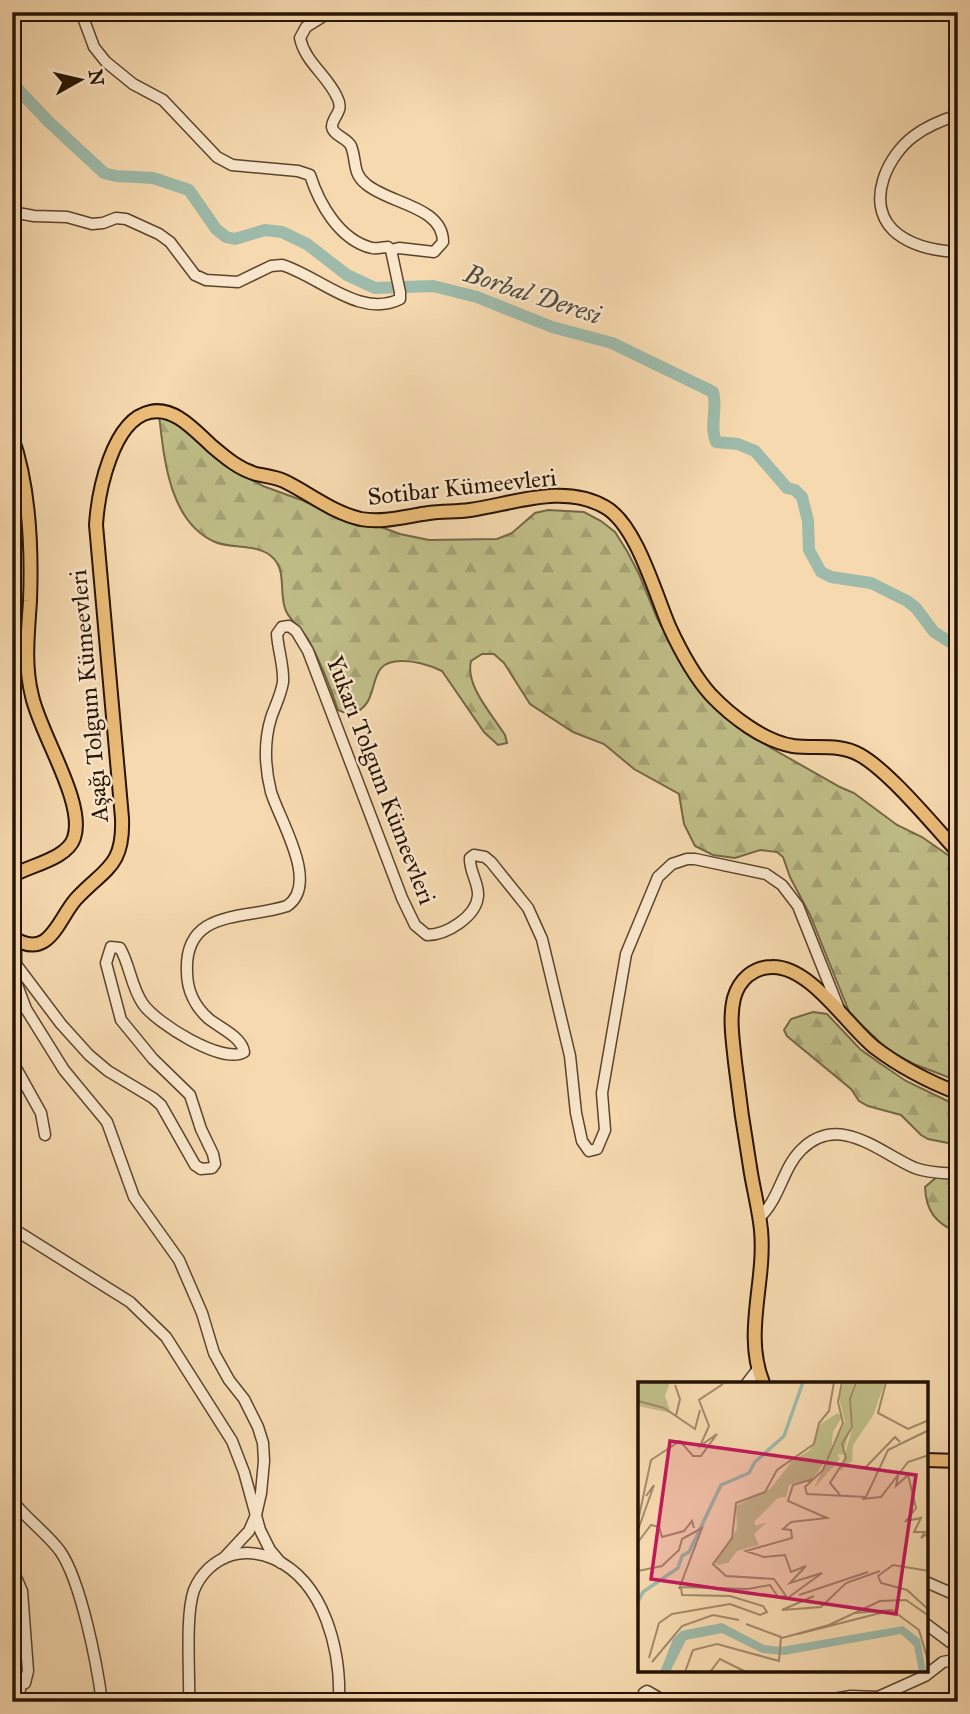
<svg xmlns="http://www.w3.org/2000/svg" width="970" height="1714" font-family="'IM FELL Great Primer',serif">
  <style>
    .forest { fill: url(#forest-firs); stroke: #746845; stroke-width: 2 }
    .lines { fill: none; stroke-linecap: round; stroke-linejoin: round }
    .river { stroke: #9dbaaa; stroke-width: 12 }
    .minor-casing { stroke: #5b442d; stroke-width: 13 }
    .major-casing { stroke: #271302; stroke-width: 16 }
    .minor { stroke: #f9e6cb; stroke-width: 10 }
    .major { stroke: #ebbc78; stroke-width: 12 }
    .labels { text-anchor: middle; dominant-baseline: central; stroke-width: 5; stroke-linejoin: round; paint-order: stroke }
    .street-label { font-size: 24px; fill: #271302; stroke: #f9e6cb }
    .water-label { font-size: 26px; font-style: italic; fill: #504d3d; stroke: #f9e6cb }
    .inset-river { fill: none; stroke: #9dbaaa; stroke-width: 3.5 }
    .inset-road { fill: none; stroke: #a38a6a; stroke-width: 2 }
    .view { fill: #c2185b; fill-opacity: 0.15; stroke: #c2185b; stroke-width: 3.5 }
    .inset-edge { fill: none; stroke: #271302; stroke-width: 3.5 }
  </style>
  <defs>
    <pattern id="forest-firs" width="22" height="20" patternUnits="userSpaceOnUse" patternTransform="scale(1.75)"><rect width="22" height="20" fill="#c0be88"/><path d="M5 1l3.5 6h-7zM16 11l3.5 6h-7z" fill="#a5a274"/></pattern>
  </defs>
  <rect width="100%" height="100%" fill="#f6d9af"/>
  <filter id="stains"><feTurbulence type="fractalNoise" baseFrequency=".00286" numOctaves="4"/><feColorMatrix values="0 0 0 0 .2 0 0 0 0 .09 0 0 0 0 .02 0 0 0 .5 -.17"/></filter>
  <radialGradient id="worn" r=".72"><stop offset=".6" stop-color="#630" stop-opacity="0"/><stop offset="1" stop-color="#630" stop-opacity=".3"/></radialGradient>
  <g class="forest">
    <path d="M159 415 179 425 237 472 263 486 304 501 358 526 381 527 400 534 429 540 497 539 512 533 535 513 548 510 584 512 601 521 615 532 627 551 639 574 657 618 688 674 707 699 722 715 771 748 840 787 854 793 897 825 922 837 958 862V1081L914 1064 889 1051 850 1014 810 915 790 877 783 857 777 852 760 850 735 858 713 855 695 846 684 824 679 794 634 769 604 744 573 732 530 704 504 663 494 654H482L471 661C465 686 492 714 505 735L507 743 498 745 484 732 442 671C429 665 417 661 403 661 360 660 387 703 350 715L338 710C330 686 321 663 309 641 303 630 291 622 286 611 278 593 288 570 271 556 257 544 232 549 215 542 169 522 164 458 159 415Z"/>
    <path d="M813 1012 827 1014 860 1049 881 1064 906 1081 958 1106V1145L928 1139 921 1135 901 1115 868 1106 859 1101 851 1089 787 1036 784 1030 791 1019Z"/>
    <path d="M938 1176 958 1177V1233C936 1223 926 1212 925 1187Z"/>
  </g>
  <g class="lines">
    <path class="river" d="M12 83 48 121 104 173 116 176 153 178 189 190 216 229 226 237 235 239 265 230 282 232 307 244 347 275 375 288 433 286 477 297 552 327 612 343 713 392C718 409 709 425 716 442L738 444 755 451 787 488 795 490 802 497 808 521 809 550 821 572 831 577 871 583 907 601 916 608 934 632 958 647"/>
    <defs>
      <g id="minor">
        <path d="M330 12 306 27 300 38C305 62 327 75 337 97 345 112 332 116 332 127 333 135 348 139 351 146 357 161 352 173 366 184 389 204 443 206 443 242L434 252 399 248 391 250"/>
        <path d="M951 12 958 21"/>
        <path d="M958 115C942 120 927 126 914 136 888 155 865 202 893 230 910 246 935 251 958 252"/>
        <path d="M12 212 34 216 67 217 92 224 103 223 116 218 126 219 159 234 170 242 195 275 206 280 238 282 271 266 282 265C319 276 360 319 400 299V292L391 250 388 247C383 247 377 249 372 248 339 240 319 203 310 175L298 171 232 165 217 157 163 100 133 84 106 62 94 47 81 12"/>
        <path d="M16 940V982L26 1009 64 1070 107 1122 134 1197 179 1260 202 1313 214 1353 229 1380 244 1399 258 1427 263 1443 264 1461 261 1493 256 1515 249 1531 224 1558"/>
        <path d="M15 963 61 1024 89 1055 108 1071 153 1098 161 1105 195 1165 201 1169 212 1168 215 1164 213 1154 201 1129 190 1095 153 1059 121 1020 106 963 111 947 120 948C130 965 131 987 143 1004 156 1023 223 1065 244 1052 242 1037 220 1028 209 1019 195 1007 187 990 187 972 184 908 245 920 287 906 320 884 280 821 271 792 265 768 264 741 271 718 275 706 281 695 283 682 284 666 278 650 277 634L282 627 289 626 296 631 308 651 402 898 415 925 427 935C446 935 476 917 478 896 479 883 469 871 470 858L474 855 485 857 491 862 528 908 542 939 570 1056 576 1113 582 1141 589 1151 597 1149 605 1130 602 1093 626 954 658 877 672 864 687 859H695L766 874 782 885 798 906 839 1009"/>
        <path d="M12 1061 41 1113 45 1135"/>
        <path d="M759 1218C780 1199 782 1169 801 1150 839 1112 880 1153 915 1168 928 1173 943 1173 958 1174"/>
        <path d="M12 1228 130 1302 166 1337 232 1441 244 1472 260 1530 270 1550 281 1563"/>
        <path d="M747 1383 758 1369"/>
        <path d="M12 1500C26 1519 46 1532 60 1551 81 1581 97 1664 102 1702"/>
        <path d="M12 1568 22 1591 28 1671 25 1683 16 1684 12 1679"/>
        <path d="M926 1582 958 1596"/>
        <path d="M926 1624 958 1648"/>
        <path d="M17 1702 21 1685"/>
        <path d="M189 1702C190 1673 185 1615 194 1590 201 1573 215 1560 232 1555 247 1551 260 1553 274 1559 325 1582 341 1651 339 1702"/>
        <path d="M646 1702 644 1693 647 1691 666 1702"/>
        <path d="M816 1702 851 1696 878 1697 925 1676 943 1662 958 1659"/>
      </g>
      <g id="major">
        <path d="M12 437C30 488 32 547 30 601 28 633 24 665 32 696 40 734 86 803 74 838 67 859 30 865 12 876"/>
        <path d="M12 937C49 962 58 919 76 899 105 868 124 867 122 818L96 525C98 493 112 420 150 412 175 406 196 432 213 447 226 458 239 469 256 474 265 476 275 477 284 481 309 493 333 513 361 519 383 523 407 516 429 513 443 511 456 512 470 510 513 504 563 483 605 507 636 524 655 593 669 626 680 650 693 675 711 695 731 716 763 741 793 746 816 749 839 743 860 755 890 772 934 826 958 852"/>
        <path d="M763 1383C743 1333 766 1282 761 1230 759 1209 753 1188 750 1167 744 1132 739 1097 735 1062 733 1042 729 1018 734 998 739 980 753 967 772 967 810 966 846 1024 874 1047 900 1067 927 1081 958 1093"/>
        <path d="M926 1460 958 1461"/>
      </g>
    </defs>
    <use href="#minor" class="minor-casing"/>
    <use href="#major" class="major-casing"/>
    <use href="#minor" class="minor"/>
    <use href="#major" class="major"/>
  </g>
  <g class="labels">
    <g class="street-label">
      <text transform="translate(462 487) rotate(-6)">Sotibar Kümeevleri</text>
      <text transform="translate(89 696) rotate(-95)">Aşağı Tolgum Kümeevleri</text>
      <text transform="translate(381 780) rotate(69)">Yukarı Tolgum Kümeevleri</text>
    </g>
    <g class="water-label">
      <text transform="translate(533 294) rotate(18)">Borbal Deresi</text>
    </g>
  </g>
  <g transform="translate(638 1382)">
    <rect width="290" height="290" fill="#f6d9af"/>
    <path d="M206 0H216L211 17 214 38 205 73 199 72 202 77 176 106 207 40 201 16ZM218 0H247L235 34 215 63 214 79 202 89 215 44 212 17ZM200 31 204 35 195 50 193 71 175 96 151 103 148 115 140 116 116 140 118 144 129 140 116 152 121 163 99 169 90 181 80 183 77 180 99 147 98 124 133 106 154 79 172 68 182 42Z" fill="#c0be88"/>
    <path d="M32 0 27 14 33 31 0 24V2Z" fill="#c0be88"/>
    <path d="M84 241 126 263 143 265 265 244 282 257 288 290H281L276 264 263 252 146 273 124 271 84 251 48 258 32 290H22L35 257 43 249Z" fill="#9dbaaa"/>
    <path class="inset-river" d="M0 220 5 210 40 186 44 174 51 170 83 103 111 91 117 80 146 54 165 0"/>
    <path class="inset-road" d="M204 0 200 20 205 41 185 88 167 105 169 112 228 115 250 68 291 48M248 0 240 31 270 47 291 38M37 3 42 17 38 34M0 19 26 26 57 47 62 28M227 86 257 55 262 60M260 94 258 104 270 93 278 126 268 139 283 136 276 150H287L283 156 291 151M202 113 192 101 208 76 204 62 214 45 212 17 218 0M224 117 243 115 270 80 291 73M0 139 13 78 42 59 55 74H63L79 52 62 64 71 44 61 18 85 2M0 148 16 103 8 114M0 160 13 143 21 145 24 155 46 149 54 139 56 146M0 189 24 184 41 168 44 157 64 146 41 207M291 189 255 183 240 194 243 201 269 208 291 228M161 213 230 190M176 214 144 228 183 225 208 201 242 189M151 215 184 191 152 201 168 184 153 190 147 173 126 175 108 169 154 156 153 148 145 147 153 140 189 136 150 119 155 103 175 97M254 228 281 248 291 282M160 252 254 228 217 231M144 256 191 243 242 219 268 218 291 234M11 276 21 241 34 232 92 222 122 233 129 230 125 224 92 214 44 213 43 205 110 207 132 203 140 215 148 214 136 197 88 194 75 182 94 156 98 121 127 110 139 88 176 62 181 41 191 29 196 0M14 280 44 244 75 233 101 238M47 290 55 268 79 262 141 279 143 255 108 242M72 290 82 277 108 290"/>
    <path class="view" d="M32 59 278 93 258 232 13 197Z"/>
    <rect width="290" height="290" class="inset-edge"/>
  </g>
  <rect width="970" height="1714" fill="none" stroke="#f6d9af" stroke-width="42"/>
  <rect x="14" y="14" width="942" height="1686" fill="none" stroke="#271302" stroke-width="3.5"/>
  <rect x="21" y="21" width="928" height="1672" fill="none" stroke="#271302" stroke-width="2"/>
  <g transform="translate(80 80) rotate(82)" stroke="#f9e6cb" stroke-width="5" paint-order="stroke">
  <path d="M0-5L12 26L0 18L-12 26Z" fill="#271302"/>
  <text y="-10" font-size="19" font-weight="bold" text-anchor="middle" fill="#271302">N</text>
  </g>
  <rect width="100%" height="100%" filter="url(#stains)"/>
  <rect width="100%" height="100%" fill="url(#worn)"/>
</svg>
